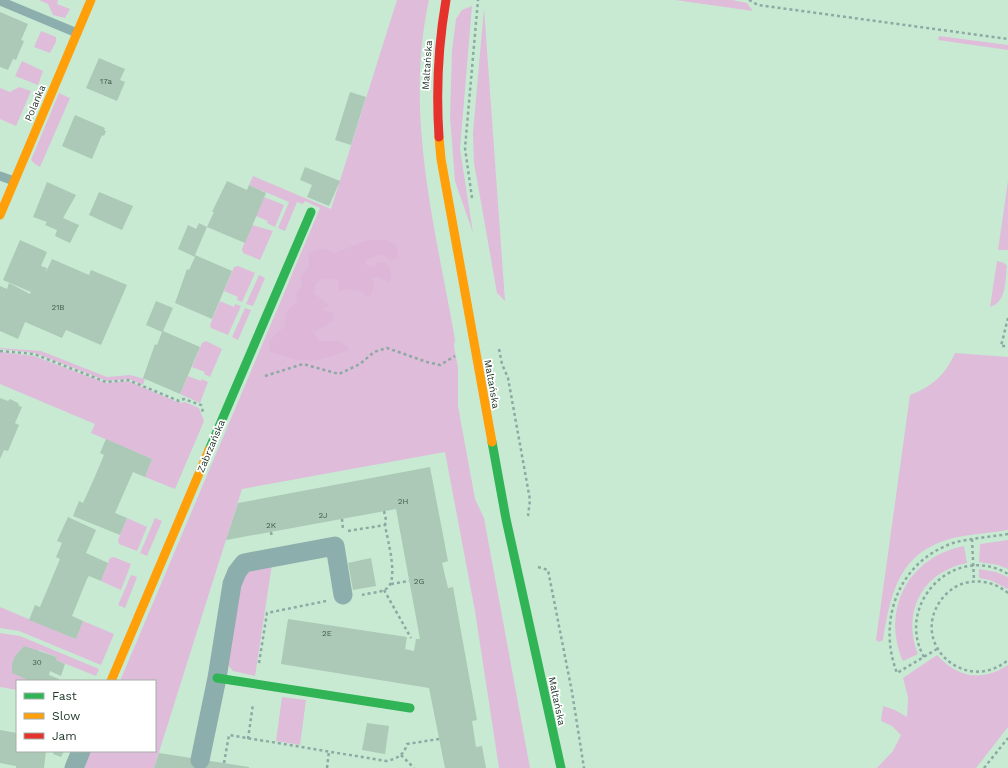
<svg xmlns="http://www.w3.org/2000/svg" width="1008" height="768" font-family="'Work Sans',sans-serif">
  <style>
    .green { fill: #dfbcda }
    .forest { fill: #deb7d8 }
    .building { fill: #acc8b6 }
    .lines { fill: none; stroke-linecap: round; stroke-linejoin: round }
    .path { stroke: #8ca9a3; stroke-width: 2.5; stroke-dasharray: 3 3; stroke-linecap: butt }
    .lane { stroke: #8caead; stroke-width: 9 }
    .street { stroke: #8caead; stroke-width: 19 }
    .fast { stroke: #30b455; stroke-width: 9 }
    .slow { stroke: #ff9f0a; stroke-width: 9 }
    .jam { stroke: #e5322d; stroke-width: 9 }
    .labels { text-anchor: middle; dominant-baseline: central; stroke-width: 3.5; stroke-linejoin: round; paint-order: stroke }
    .number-label { font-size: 8px; fill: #405a49 }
    .street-label { font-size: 10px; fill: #1c3525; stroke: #fff }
  </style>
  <rect width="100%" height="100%" fill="#c8ead3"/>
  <g class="green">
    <path d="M39 0H58L57 4 70 9 65 18 53 15 48 4Z"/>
    <path d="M397 0H429C404 113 435 227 455 339L454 346 458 368V406L475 499 484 518 530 768H499L475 611 445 452 242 489 154 768H83L90 751H155V681H120L320 208 305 201 303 204 297 202 285 231 278 228 289 202 249 185 253 176 331 209Z"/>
    <path d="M675 0H732L747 3 753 11Z"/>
    <path d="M472 6 460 149 473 233 455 181 450 117 452 51 456 19 462 10Z"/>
    <path d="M484 8 505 301 497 293 474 163 473 133Z"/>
    <path d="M41 31 56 37V42L50 53 34 47Z"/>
    <path d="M939 36 1008 45V50L938 40Z"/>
    <path d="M22 61 43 71 38 85 15 76Z"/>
    <path d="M19 87 31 91 16 126 0 119V88L10 92Z"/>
    <path d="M59 93 70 98 40 167 35 164 31 160Z"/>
    <path d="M1008 181V250H998Z"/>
    <path d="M264 197 284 205 275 227 267 223 268 221 256 216Z"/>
    <path d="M252 225 273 231 260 260 243 253 242 249Z"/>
    <path d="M997 261 1004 263 1007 266C1005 280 1007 302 990 307Z"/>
    <path d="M238 266 255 273 242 302 237 300 238 297 224 291 234 267Z"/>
    <path d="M259 275 265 278 253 306 246 304Z"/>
    <path d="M220 301 234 307 235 304 241 306 228 335 211 328 210 325Z"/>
    <path d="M245 308 251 310 238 340 232 337Z"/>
    <path d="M206 341 222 349 210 377 204 374 205 372 192 367 202 343Z"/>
    <path d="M0 348 41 351 107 377 130 375 145 379 143 385 129 379 107 381 35 353 0 349Z"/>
    <path d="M0 352 34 356 106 383 128 381 180 403 185 402 199 408 204 421 175 489 145 477 152 459 91 433 95 424 0 384Z"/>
    <path d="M955 353 1008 357V530C990 533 971 534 953 538 899 552 891 592 883 640L879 642 876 640 910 395C932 387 946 374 955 353Z"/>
    <path d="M188 376 201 381 202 379 208 382 200 403 180 394Z"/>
    <path d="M127 518 147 527 137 551 119 544 118 540Z"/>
    <path d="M155 518 162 521 147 556 140 553Z"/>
    <path d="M1008 540V569L998 565 979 562 980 544Z"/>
    <path d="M964 546 967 563C922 572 902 612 918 654L903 661C881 610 908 557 964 546Z"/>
    <path d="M114 557 131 564 121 590 101 581 110 558Z"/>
    <path d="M272 564 255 676 233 671 228 665 238 582 245 571Z"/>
    <path d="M979 569 996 572 1008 577V589L990 580 979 578Z"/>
    <path d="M131 575 137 577 125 608 118 605Z"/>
    <path d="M0 607 76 639 83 621 114 634 101 665 19 631 0 628Z"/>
    <path d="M0 633 20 636 99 669 96 676 56 660 57 657 39 650 38 652 24 646 15 656 26 679 25 681H17V690L0 687Z"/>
    <path d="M937 655C958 678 982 682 1008 665V727L976 768H877L893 751 901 735 892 726 881 721 883 706 895 710 907 717 908 697 903 678Z"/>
    <path d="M282 697 306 700 300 745 276 741Z"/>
  </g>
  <path class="forest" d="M368 240H387L396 245 399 257 392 261 382 254 365 260 366 265 376 267V262L387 263 392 275 389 283 378 277 372 278 374 285 371 297H366L364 292 348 289 339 291 338 280 323 278 316 283 313 293 329 305 321 310 334 313 333 321 314 333 319 341H341L350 350 315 361 297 360 270 352 269 341 285 326C284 314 287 310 297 302L296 293 302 287 301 276 309 266 308 253 325 248 335 253Z"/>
  <g class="building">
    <path d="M0 12 28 24 21 40 24 41 16 60 13 59 8 70 0 67Z"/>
    <path d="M99 58 125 69 120 80 125 82 117 101 86 88Z"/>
    <path d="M350 92 366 97 351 145 335 140Z"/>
    <path d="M75 115 105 128 104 130 106 131 104 136 102 135 92 159 62 146Z"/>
    <path d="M305 167 340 181 329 206 307 197 312 185 300 180Z"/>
    <path d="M227 181 247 190 249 185 266 193 245 243 207 227 214 212H212Z"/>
    <path d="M47 182 76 195 63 218 79 225 70 243 55 236 57 230 45 225 47 222 33 217Z"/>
    <path d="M99 192 133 206 122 230 89 215Z"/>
    <path d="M199 223 207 227 195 255 232 271 212 319 175 303 187 269 189 270 195 257 178 249 188 225 196 229Z"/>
    <path d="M20 240 47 252 41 266 47 268 45 274 52 259 89 275 91 270 127 285 101 345 66 330 62 338 25 322 18 339 0 331V286L7 289 9 283 30 294 35 283 31 292 3 280Z"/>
    <path d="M156 301 173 308 163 331 200 347 180 394 143 378 155 344 157 345 162 332 146 325Z"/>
    <path d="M0 398 8 401 10 399 18 403 19 406 22 407 15 423 19 425 8 451 4 450 0 459Z"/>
    <path d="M106 439 152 459 145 477 133 472 115 513 127 518 120 535 73 516 79 501 83 503 93 481 104 455 100 453Z"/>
    <path d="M430 467 448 561 442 563 448 588 453 587 477 720 472 721 476 747 482 746 486 768H445L429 688 281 664 288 619 407 637 405 649 414 651 416 639H420L396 509 226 540 238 503Z"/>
    <path d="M68 517 96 530 86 553 108 563 101 581 89 576 87 579 72 616 83 621 76 639 29 620 35 605 40 607 60 559 56 557 62 543 57 541Z"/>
    <path d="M371 558 376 586 353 590 348 563Z"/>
    <path d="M24 646 57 657 56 660 65 664 61 676 50 671 49 675 59 679 58 681H25L26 679 12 673V664L15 656Z"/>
    <path d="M367 723 389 726 385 754 362 750Z"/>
    <path d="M0 730 17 733V751H46L44 768H16V766L0 763Z"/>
    <path d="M54 751H64L61 757 53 754Z"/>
    <path d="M159 753 249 767V768H154Z"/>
  </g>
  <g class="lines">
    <g class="path">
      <path d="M749 0 758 5 1008 39"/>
      <path d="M472 198 465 148 478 0"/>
      <path d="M1008 318 1001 346H1008"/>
      <path d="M499 349 502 364 508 378 530 500 528 516"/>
      <path d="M0 351 34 354 106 382 128 380 179 401 184 399 201 405 203 412"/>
      <path d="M265 376 303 364 339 374 360 364 374 352 387 348 427 362 440 365 455 356"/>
      <path d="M384 511 386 520 385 525"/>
      <path d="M342 519 343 530"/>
      <path d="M348 531 385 525C387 539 401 584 384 590 378 593 369 593 362 595"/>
      <path d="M271 532 272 538"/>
      <path d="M972 539 974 581"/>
      <path d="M538 567 548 570 572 692 584 768"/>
      <path d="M391 584 409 581"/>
      <path d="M384 590 411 638"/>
      <path d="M1008 593C996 583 981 579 965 583 956 585 947 592 941 600 909 644 966 695 1008 660"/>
      <path d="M937 649 897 673C877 621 898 562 953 543 971 538 990 537 1008 534"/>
      <path d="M924 657C894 604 955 542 1008 574"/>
      <path d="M259 663 267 613 326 601"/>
      <path d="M248 739 253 704"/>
      <path d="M401 755 414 768"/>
      <path d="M224 763 229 735 386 761C397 759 404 755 407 744L439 739"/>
      <path d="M327 768 329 751"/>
      <path d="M984 768 1008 738"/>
    </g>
    <g class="lane">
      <path d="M0 1 77 33"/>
      <path d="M0 176 14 181"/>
    </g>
    <g class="street">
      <path d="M200 760 217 678 232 584 237 572 244 563 335 546 343 595"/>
      <path d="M74 768 81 751"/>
    </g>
    <g class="fast">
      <path d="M492 442 506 519 561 768"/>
      <path d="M209 450 311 212"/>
      <path d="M217 678 410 708"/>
    </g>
    <g class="slow">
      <path d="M439 137 441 159 492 442"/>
      <path d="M0 215 91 0"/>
      <path d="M111 681 209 450"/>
    </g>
    <path class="jam" d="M439 137C436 91 438 46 446 0"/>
  </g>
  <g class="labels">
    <g class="number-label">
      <text x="106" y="81">17a</text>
      <text x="58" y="307">21B</text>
      <text x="403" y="501">2H</text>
      <text x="323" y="515">2J</text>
      <text x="271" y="525">2K</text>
      <text x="419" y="581">2G</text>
      <text x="327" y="633">2E</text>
      <text x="37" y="662">30</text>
    </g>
    <g class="street-label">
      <text transform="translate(427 65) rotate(-86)">Maltańska</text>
      <text transform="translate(35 103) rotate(-67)">Polanka</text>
      <text transform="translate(492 384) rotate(80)">Maltańska</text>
      <text transform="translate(211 446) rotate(-67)">Zabrzańska</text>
      <text transform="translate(557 701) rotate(78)">Maltańska</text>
    </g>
  </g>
  <rect x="16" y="680" width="140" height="72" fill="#ffffff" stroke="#a4aea8"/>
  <rect x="24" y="693" width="20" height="6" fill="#30b455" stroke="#a4aea8"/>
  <text x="52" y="700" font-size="12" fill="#1c3525">Fast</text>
  <rect x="24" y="713" width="20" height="6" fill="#ff9f0a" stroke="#a4aea8"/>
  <text x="52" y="720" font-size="12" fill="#1c3525">Slow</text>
  <rect x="24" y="733" width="20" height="6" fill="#e5322d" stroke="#a4aea8"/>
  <text x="52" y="740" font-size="12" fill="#1c3525">Jam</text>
</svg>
